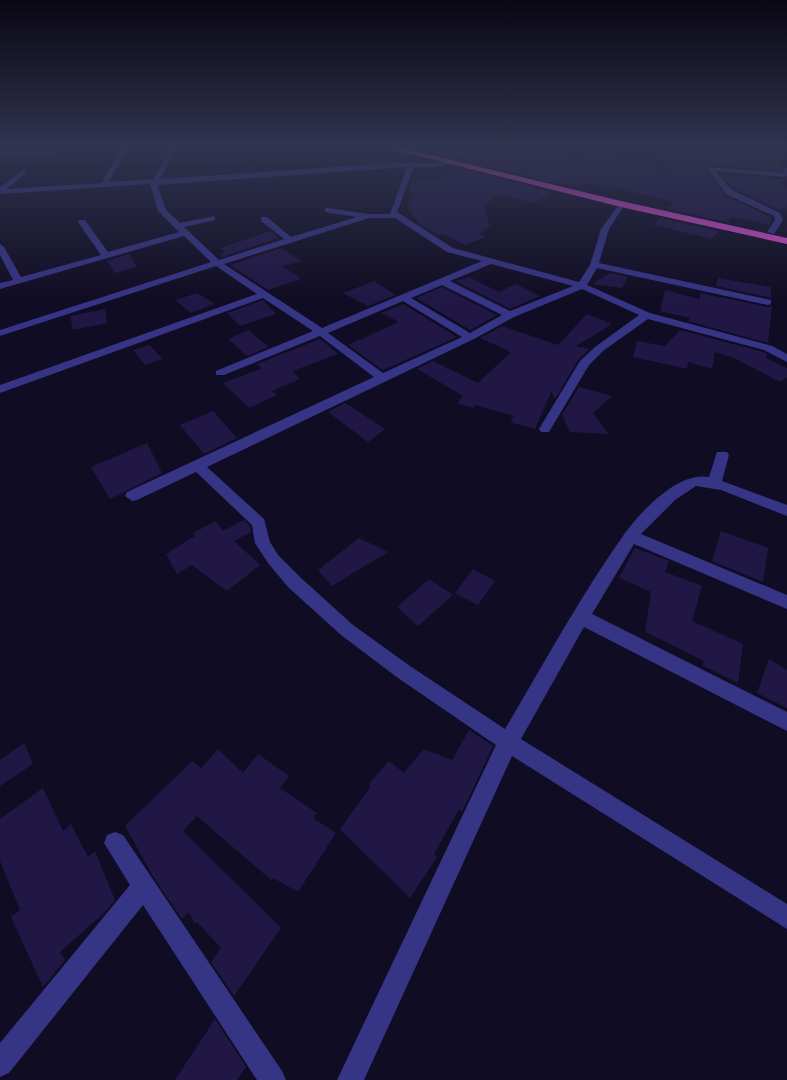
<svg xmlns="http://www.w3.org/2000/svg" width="787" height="1080" font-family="Quicksand,sans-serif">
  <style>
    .building { fill: #201745 }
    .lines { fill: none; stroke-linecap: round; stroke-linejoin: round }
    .minor { fill: #363485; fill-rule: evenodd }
    .trunk { fill: #de4fd0; fill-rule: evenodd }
  </style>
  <rect width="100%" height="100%" fill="#100c23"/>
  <g class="building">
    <path d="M443 148H494L505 151 518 148 576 162 599 157 667 169 657 148H776L767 153 785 157 781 162V171L707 165 705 167 724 195 772 218 769 225 732 217 727 222 668 209 673 202 617 188 612 191 607 185 604 188 588 183 580 186 566 183 563 185 463 161 466 159 442 151Z"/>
    <path d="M454 167 552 192 534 203 496 194 484 208 490 226 479 234 486 237 465 245 443 234 438 235 421 225 407 207 413 194H409L413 178 438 180Z"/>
    <path d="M720 174 782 179V186L787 187V205H785L787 209H778L733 188Z"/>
    <path d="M660 218 719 231 712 239 654 225Z"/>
    <path d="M271 231 279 238 222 257 219 254 225 252 220 248Z"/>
    <path d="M281 248 302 261 282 266 301 279 268 290 230 265Z"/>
    <path d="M129 254 137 267 115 273 107 261Z"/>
    <path d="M610 273 628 277 622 288 592 284Z"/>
    <path d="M469 277 499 292 516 284 540 296 510 309 455 281Z"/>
    <path d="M718 278 771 287V298L716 286Z"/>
    <path d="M374 281 396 295 368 306 343 293Z"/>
    <path d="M442 287 497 315 470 330 416 298Z"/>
    <path d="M665 290 700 299V293L768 307 772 306 768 343 688 321 690 318 660 311Z"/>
    <path d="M197 293 215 304 191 313 175 300Z"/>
    <path d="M263 300 276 314 240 326 227 313Z"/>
    <path d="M403 304 457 337 383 370 348 345 399 322 381 313Z"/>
    <path d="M105 309 107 323 73 330 70 316Z"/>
    <path d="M587 314 612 324 576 346 589 349 578 360 555 399 551 392 535 429 510 422 514 416 476 405 473 408 457 403 463 396 417 369 433 361 478 383 511 352 480 338 502 326 558 345Z"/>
    <path d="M248 330 269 347 247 356 228 339Z"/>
    <path d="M680 330 763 352 767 354 766 358 787 368V377L780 382 734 358 715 352 712 369 688 362 687 369 633 357 637 341 665 346Z"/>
    <path d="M320 339 338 354 293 371 300 379 272 391 277 395 249 408 223 383 260 369 261 368 257 364Z"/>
    <path d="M149 345 163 359 145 365 133 350Z"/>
    <path d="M579 387 612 396 593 413 608 434 570 432 562 415Z"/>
    <path d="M345 403 385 429 368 442 328 412Z"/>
    <path d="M213 411 237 438 204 454 180 425Z"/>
    <path d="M147 443 162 473 110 499 91 467Z"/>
    <path d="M244 520 250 526 251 532 234 541 260 565 227 591 192 565 177 574 166 554 195 536 193 533 216 521 223 531Z"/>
    <path d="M721 531 768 548 763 582 712 561Z"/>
    <path d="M359 538 388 552 332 586 318 570Z"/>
    <path d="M635 548 669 561 665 572 702 586 692 621 743 644 738 683 702 665 704 661 645 632 651 592 619 578Z"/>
    <path d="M473 569 495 581 478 605 455 593Z"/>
    <path d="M429 579 453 595 418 626 397 607Z"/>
    <path d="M769 659 787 670V708L757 693Z"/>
    <path d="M469 730 493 746 462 812 459 809 434 854 437 857 410 898 340 829 371 786 369 784 389 761 404 773 424 749 452 760Z"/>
    <path d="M24 743 33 764 0 786V760Z"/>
    <path d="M218 749 243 773 258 754 289 776 280 788 317 813 313 818 336 833 298 892 273 878 271 880 197 816 183 831 281 928 234 996 211 962 221 948 197 922 195 924 189 912 182 919 154 878 125 826 192 761 201 768Z"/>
    <path d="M43 788 63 831 71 824 88 857 95 851 115 900 104 913 60 952 65 960 43 987 11 917 20 910 0 861V819Z"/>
    <path d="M215 1019 246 1067 237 1080H175Z"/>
  </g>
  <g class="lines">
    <g class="minor">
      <path d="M122 148H128L109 182 153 179 172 149 175 151 160 179 394 163H438L455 159 457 162 438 167H414L397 212 453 248 579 282 590 265 601 229 621 202 625 204 609 229 599 263 771 300V304L768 305 597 268 587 285 650 313 772 346 787 354V362L764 350 648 319 603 351 589 365 549 432H541L539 429 580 361 595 347 639 315 582 289 514 317 474 339 207 467 264 519 270 542 278 555 300 577 353 625 410 666 505 729C544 663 581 595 625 533 642 510 679 471 709 477L717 452H727L729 455 722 481 787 505V516L721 490 696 486 675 500 641 534 787 595V609L634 544 592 614 787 712V731L584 627 521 739 787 904V929L512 756 364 1080H337L496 745 398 678 341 635 288 587 268 563 255 543 252 525 196 472 137 500 132 501 125 496 127 492 374 377 320 336 224 375H216V371L313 331 263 298 0 393V385L257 294 216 266 0 336V330L211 262 184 236 0 289V283L13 280 0 255V244L4 247 21 277 101 255 78 222 79 220H85L108 252 179 232 158 211 150 184 0 194V187L24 170 26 173 7 189 101 183ZM407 167 390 214H368L328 208H325V212L357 217 291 237 267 217H261V221L284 239 219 260 184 227 215 220V216L180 223 166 210 157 185ZM369 218H395L447 252 482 261 322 328 224 264ZM491 264 573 286 510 311 450 281ZM442 285 502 315 470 333 411 298ZM403 301 462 337 383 373 328 333Z"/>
      <path d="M56 151 54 154 0 156V152Z"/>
      <path d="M707 167 782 173 787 167V176L784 177 715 171 732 190 780 213 783 220 774 234 767 232 775 220 774 216 726 194Z"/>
      <path d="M115 832 123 835 282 1071 286 1080H257L143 905 9 1073 0 1077V1043L130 885 104 843 107 835Z"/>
    </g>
    <path class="trunk" d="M388 148H401L621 201 787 238V244L621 207Z"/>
  </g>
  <linearGradient id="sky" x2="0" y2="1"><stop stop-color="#090713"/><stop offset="0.49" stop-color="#313450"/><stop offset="1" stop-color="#313450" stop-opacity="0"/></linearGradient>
  <rect width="787" height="299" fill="url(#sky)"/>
</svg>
